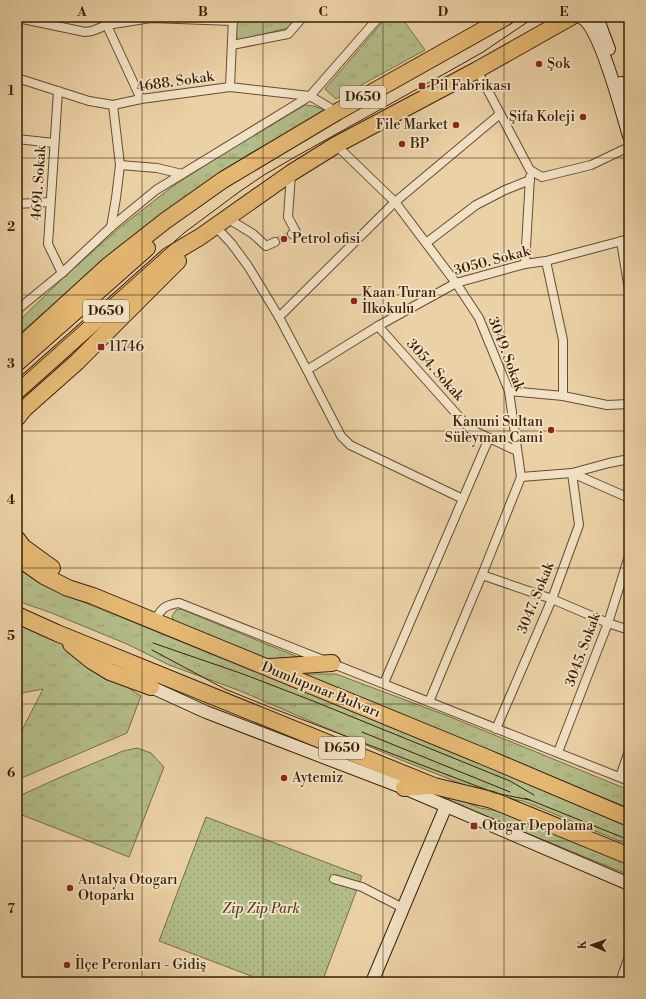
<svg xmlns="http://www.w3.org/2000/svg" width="646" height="999" font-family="'Libre Bodoni',serif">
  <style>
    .grass { fill: url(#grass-tufts); stroke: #766e48 }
    .park { fill: url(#park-dots); stroke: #766e48 }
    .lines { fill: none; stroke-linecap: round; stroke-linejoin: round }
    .street-tunnel { stroke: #c7ae86; stroke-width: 8; stroke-dasharray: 8 4; stroke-linecap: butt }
    .street-casing { stroke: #664c2f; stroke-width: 10 }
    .secondary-casing { stroke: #391f07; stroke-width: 14 }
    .highway-casing { stroke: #391f07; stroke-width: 18 }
    .street { stroke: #f2e2c5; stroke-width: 8 }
    .secondary { stroke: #f2e2c5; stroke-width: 12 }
    .highway { stroke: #e6b973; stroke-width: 16 }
    .tram { stroke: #391f07; stroke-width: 1 }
    .grid { fill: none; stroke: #391f07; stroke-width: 1; stroke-opacity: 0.55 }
    .poi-dot { fill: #8f2418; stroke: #f2e2c5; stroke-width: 1.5 }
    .labels { text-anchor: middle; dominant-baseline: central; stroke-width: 3.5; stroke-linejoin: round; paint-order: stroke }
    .shield { fill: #f2e2c5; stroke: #705a40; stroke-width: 1 }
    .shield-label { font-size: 13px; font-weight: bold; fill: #391f07 }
    .poi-label { font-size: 14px; fill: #391f07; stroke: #f2e2c5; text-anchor: start }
    .street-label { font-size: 14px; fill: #391f07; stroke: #f2e2c5 }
    .park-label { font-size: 14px; font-style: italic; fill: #584628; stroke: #f2e2c5 }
    .neatline { fill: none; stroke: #391f07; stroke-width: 1.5 }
    .grid-label { font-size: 13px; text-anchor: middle; font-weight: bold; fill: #391f07 }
  </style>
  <defs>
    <pattern id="grass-tufts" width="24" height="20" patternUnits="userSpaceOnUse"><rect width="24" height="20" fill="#b3bd89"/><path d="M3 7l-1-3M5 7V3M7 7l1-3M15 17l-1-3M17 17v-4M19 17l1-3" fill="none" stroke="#9ba275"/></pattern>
    <pattern id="park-dots" width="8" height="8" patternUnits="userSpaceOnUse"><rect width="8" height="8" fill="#b3bd89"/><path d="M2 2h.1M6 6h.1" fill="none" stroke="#9ba275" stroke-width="1.8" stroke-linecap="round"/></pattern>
  </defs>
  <rect width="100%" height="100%" fill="#ebd2a6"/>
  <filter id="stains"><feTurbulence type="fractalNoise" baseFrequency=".005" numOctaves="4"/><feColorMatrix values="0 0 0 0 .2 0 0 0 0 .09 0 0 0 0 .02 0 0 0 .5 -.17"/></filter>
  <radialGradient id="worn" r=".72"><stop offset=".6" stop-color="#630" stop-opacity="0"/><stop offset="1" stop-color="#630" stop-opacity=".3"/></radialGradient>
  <g class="grass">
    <path d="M236 17H298L288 28 240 40 234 38Z"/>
    <path d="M387 17H401L425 50 336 99 325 89Z"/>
    <path d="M305 105 313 106 328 111 249 154 205 185 92 271 17 336V323L65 276 118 229 173 186 223 154Z"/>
    <path d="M17 568 39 583 49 588 209 653 269 676 629 824V845L523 801 490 795 401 760 238 690 169 665 127 644 49 612 17 601Z"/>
    <path d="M181 609 305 660 271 662 174 622 172 616 176 610Z"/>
    <path d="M17 625 55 634 71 651 141 696 127 733 17 780V740L43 689 17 694Z"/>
    <path d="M298 674H336L448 716 629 790V808L499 756Z"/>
    <path d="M137 748 151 753 164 767 129 857 17 813V797L63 776 123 751Z"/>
    <path d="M428 786 480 808 504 812 629 863V875L419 789Z"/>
  </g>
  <path class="park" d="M206 817 362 876 322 982H267L159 941Z"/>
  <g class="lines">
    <path class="street-tunnel" d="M275 242 292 234"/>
    <defs>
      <g id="street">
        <path d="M103 17 141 99"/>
        <path d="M18 18 85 32 92 31 107 25 151 18 233 21"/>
        <path d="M17 28 18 17"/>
        <path d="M232 45 288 34 303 17"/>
        <path d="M477 70 530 170 542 177 591 165 629 147"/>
        <path d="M17 78 89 101 113 105 141 99 230 87 310 96 337 112"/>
        <path d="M230 87 233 17"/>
        <path d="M58 91 48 244 62 273"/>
        <path d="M17 139 54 143"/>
        <path d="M336 145 395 202 456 283 479 318 509 391 521 477 482 575 448 656 429 702"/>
        <path d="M120 165 157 168 182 174"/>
        <path d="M291 174 288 217 296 232 292 234"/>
        <path d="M17 204 50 202"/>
        <path d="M227 218 253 234 266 246 275 242"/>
        <path d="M215 226 231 243 248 266 279 317"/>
        <path d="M111 227 116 198 120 165 113 105"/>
        <path d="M621 241 629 290"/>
        <path d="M426 243 476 205 505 190 530 180"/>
        <path d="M546 261 563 340V396"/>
        <path d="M525 264 530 177"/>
        <path d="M17 310 62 273 111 227 156 190 310 96 379 17"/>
        <path d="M378 326 470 429 517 451"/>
        <path d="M307 370 279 317 395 202 500 114"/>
        <path d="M509 391 563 396 607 405 629 404"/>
        <path d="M521 477 572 473 629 498"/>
        <path d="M463 499 350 445 341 436 311 378 307 370 378 326 456 283 525 264 546 261 629 239"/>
        <path d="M482 575 552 599 608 623 629 630"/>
        <path d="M154 622C161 609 164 605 179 603L629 781"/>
        <path d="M384 683 489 438"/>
        <path d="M496 729 552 599 579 525 572 473 609 463 629 459"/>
        <path d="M558 752 608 623 629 556"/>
        <path d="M620 777 629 751"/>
        <path d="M334 879 362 887 403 908"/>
        <path d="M620 982 629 956"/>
      </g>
      <g id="secondary">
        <path d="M580 17C600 24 622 114 629 136"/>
        <path d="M597 17 609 49"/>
        <path d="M621 83 629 106"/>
        <path d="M151 687 206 712 404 788 629 884"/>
        <path d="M372 982 446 806"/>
      </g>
      <g id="highway">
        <path d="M17 349 109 265 165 221 223 180 337 112 506 17"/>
        <path d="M17 363 147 248"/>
        <path d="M17 391 168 256 200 237 291 173 336 145 477 70 571 17"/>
        <path d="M17 418 24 409 77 362 178 261"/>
        <path d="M17 539 23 547 52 568"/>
        <path d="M17 557 44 576 68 588 93 596 485 757 629 818"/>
        <path d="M17 615 57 633 434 786 492 800 629 856"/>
        <path d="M71 644 92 661 110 672 151 687"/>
        <path d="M270 667 332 663"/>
        <path d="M404 788 430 786"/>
      </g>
    </defs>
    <use href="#street" class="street-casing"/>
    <use href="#secondary" class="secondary-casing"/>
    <use href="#highway" class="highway-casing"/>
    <use href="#street" class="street"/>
    <use href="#secondary" class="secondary"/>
    <use href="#highway" class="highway"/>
    <g class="tram">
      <path d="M17 382 184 233 239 192 264 175 295 157 462 64 483 52 535 17"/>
      <path d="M153 643 243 674 313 701 510 781 534 795"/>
      <path d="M152 650 225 689 272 708 495 793 530 800"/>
      <path d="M362 732 510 792"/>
      <path d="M525 798 629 840"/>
    </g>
  </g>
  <path class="grid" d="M142 17V982M263 17V982M383 17V982M504 17V982M17 158H629M17 295H629M17 431H629M17 568H629M17 704H629M17 841H629"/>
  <g class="poi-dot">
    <circle cx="539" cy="64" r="4"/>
    <rect x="418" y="82" width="8" height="8" rx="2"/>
    <circle cx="583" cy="117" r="4"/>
    <circle cx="456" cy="125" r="4"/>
    <circle cx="402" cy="144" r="4"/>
    <circle cx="284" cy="239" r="4"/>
    <circle cx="354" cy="301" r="4"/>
    <rect x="97" y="343" width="8" height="8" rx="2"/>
    <circle cx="551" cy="430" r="4"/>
    <circle cx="284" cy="778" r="4"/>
    <rect x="470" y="822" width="8" height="8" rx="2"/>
    <circle cx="70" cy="888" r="4"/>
    <circle cx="67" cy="965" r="4"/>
  </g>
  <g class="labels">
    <g class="shield">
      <rect x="340" y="86" width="46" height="22" rx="3"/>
      <rect x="83" y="300" width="46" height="22" rx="3"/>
      <rect x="319" y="737" width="46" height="22" rx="3"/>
    </g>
    <g class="shield-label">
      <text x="363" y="97">D650</text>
      <text x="106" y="311">D650</text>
      <text x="342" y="748">D650</text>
    </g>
    <g class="poi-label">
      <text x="547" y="64">Şok</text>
      <text x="430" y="86">Pil Fabrikası</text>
      <text x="575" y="117" text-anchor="end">Şifa Koleji</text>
      <text x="448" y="125" text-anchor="end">File Market</text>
      <text x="410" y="144">BP</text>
      <text x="292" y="239">Petrol ofisi</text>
      <text x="362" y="293">Kaan Turan<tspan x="362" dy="16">İlkokulu</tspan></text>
      <text x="109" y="347">11746</text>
      <text x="543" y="422" text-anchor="end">Kanuni Sultan<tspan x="543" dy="16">Süleyman Cami</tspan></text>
      <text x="292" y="778">Aytemiz</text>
      <text x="482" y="826">Otogar Depolama</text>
      <text x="78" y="880">Antalya Otogarı<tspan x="78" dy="16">Otoparkı</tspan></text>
      <text x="75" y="965">İlçe Peronları - Gidiş</text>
    </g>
    <g class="street-label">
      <text transform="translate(175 82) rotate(-8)">4688. Sokak</text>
      <text transform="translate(39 183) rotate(-86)">4691. Sokak</text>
      <text transform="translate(492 261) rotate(-15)">3050. Sokak</text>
      <text transform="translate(506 354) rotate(69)">3049. Sokak</text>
      <text transform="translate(435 370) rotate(48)">3054. Sokak</text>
      <text transform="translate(536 598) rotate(-68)">3047. Sokak</text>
      <text transform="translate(583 650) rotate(-70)">3045. Sokak</text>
      <text transform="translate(321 690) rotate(22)">Dumlupınar Bulvarı</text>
    </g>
    <g class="park-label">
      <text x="261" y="909">Zip Zip Park</text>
    </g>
  </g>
  <rect width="646" height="999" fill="none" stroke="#ebd2a6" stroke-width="44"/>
  <g transform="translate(592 945) rotate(272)" stroke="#f2e2c5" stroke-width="3" paint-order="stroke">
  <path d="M0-3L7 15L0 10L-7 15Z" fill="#391f07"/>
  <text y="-6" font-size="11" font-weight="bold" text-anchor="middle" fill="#391f07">K</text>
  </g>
  <rect x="22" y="22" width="602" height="955" class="neatline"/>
  <g class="grid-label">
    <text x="82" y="16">A</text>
    <text x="203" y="16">B</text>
    <text x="323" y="16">C</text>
    <text x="443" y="16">D</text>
    <text x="564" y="16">E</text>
    <text x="11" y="95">1</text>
    <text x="11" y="231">2</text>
    <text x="11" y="368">3</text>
    <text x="11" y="504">4</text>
    <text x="11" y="640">5</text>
    <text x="11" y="777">6</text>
    <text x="11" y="913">7</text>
  </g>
  <rect width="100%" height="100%" filter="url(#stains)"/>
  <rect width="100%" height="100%" fill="url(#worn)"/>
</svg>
